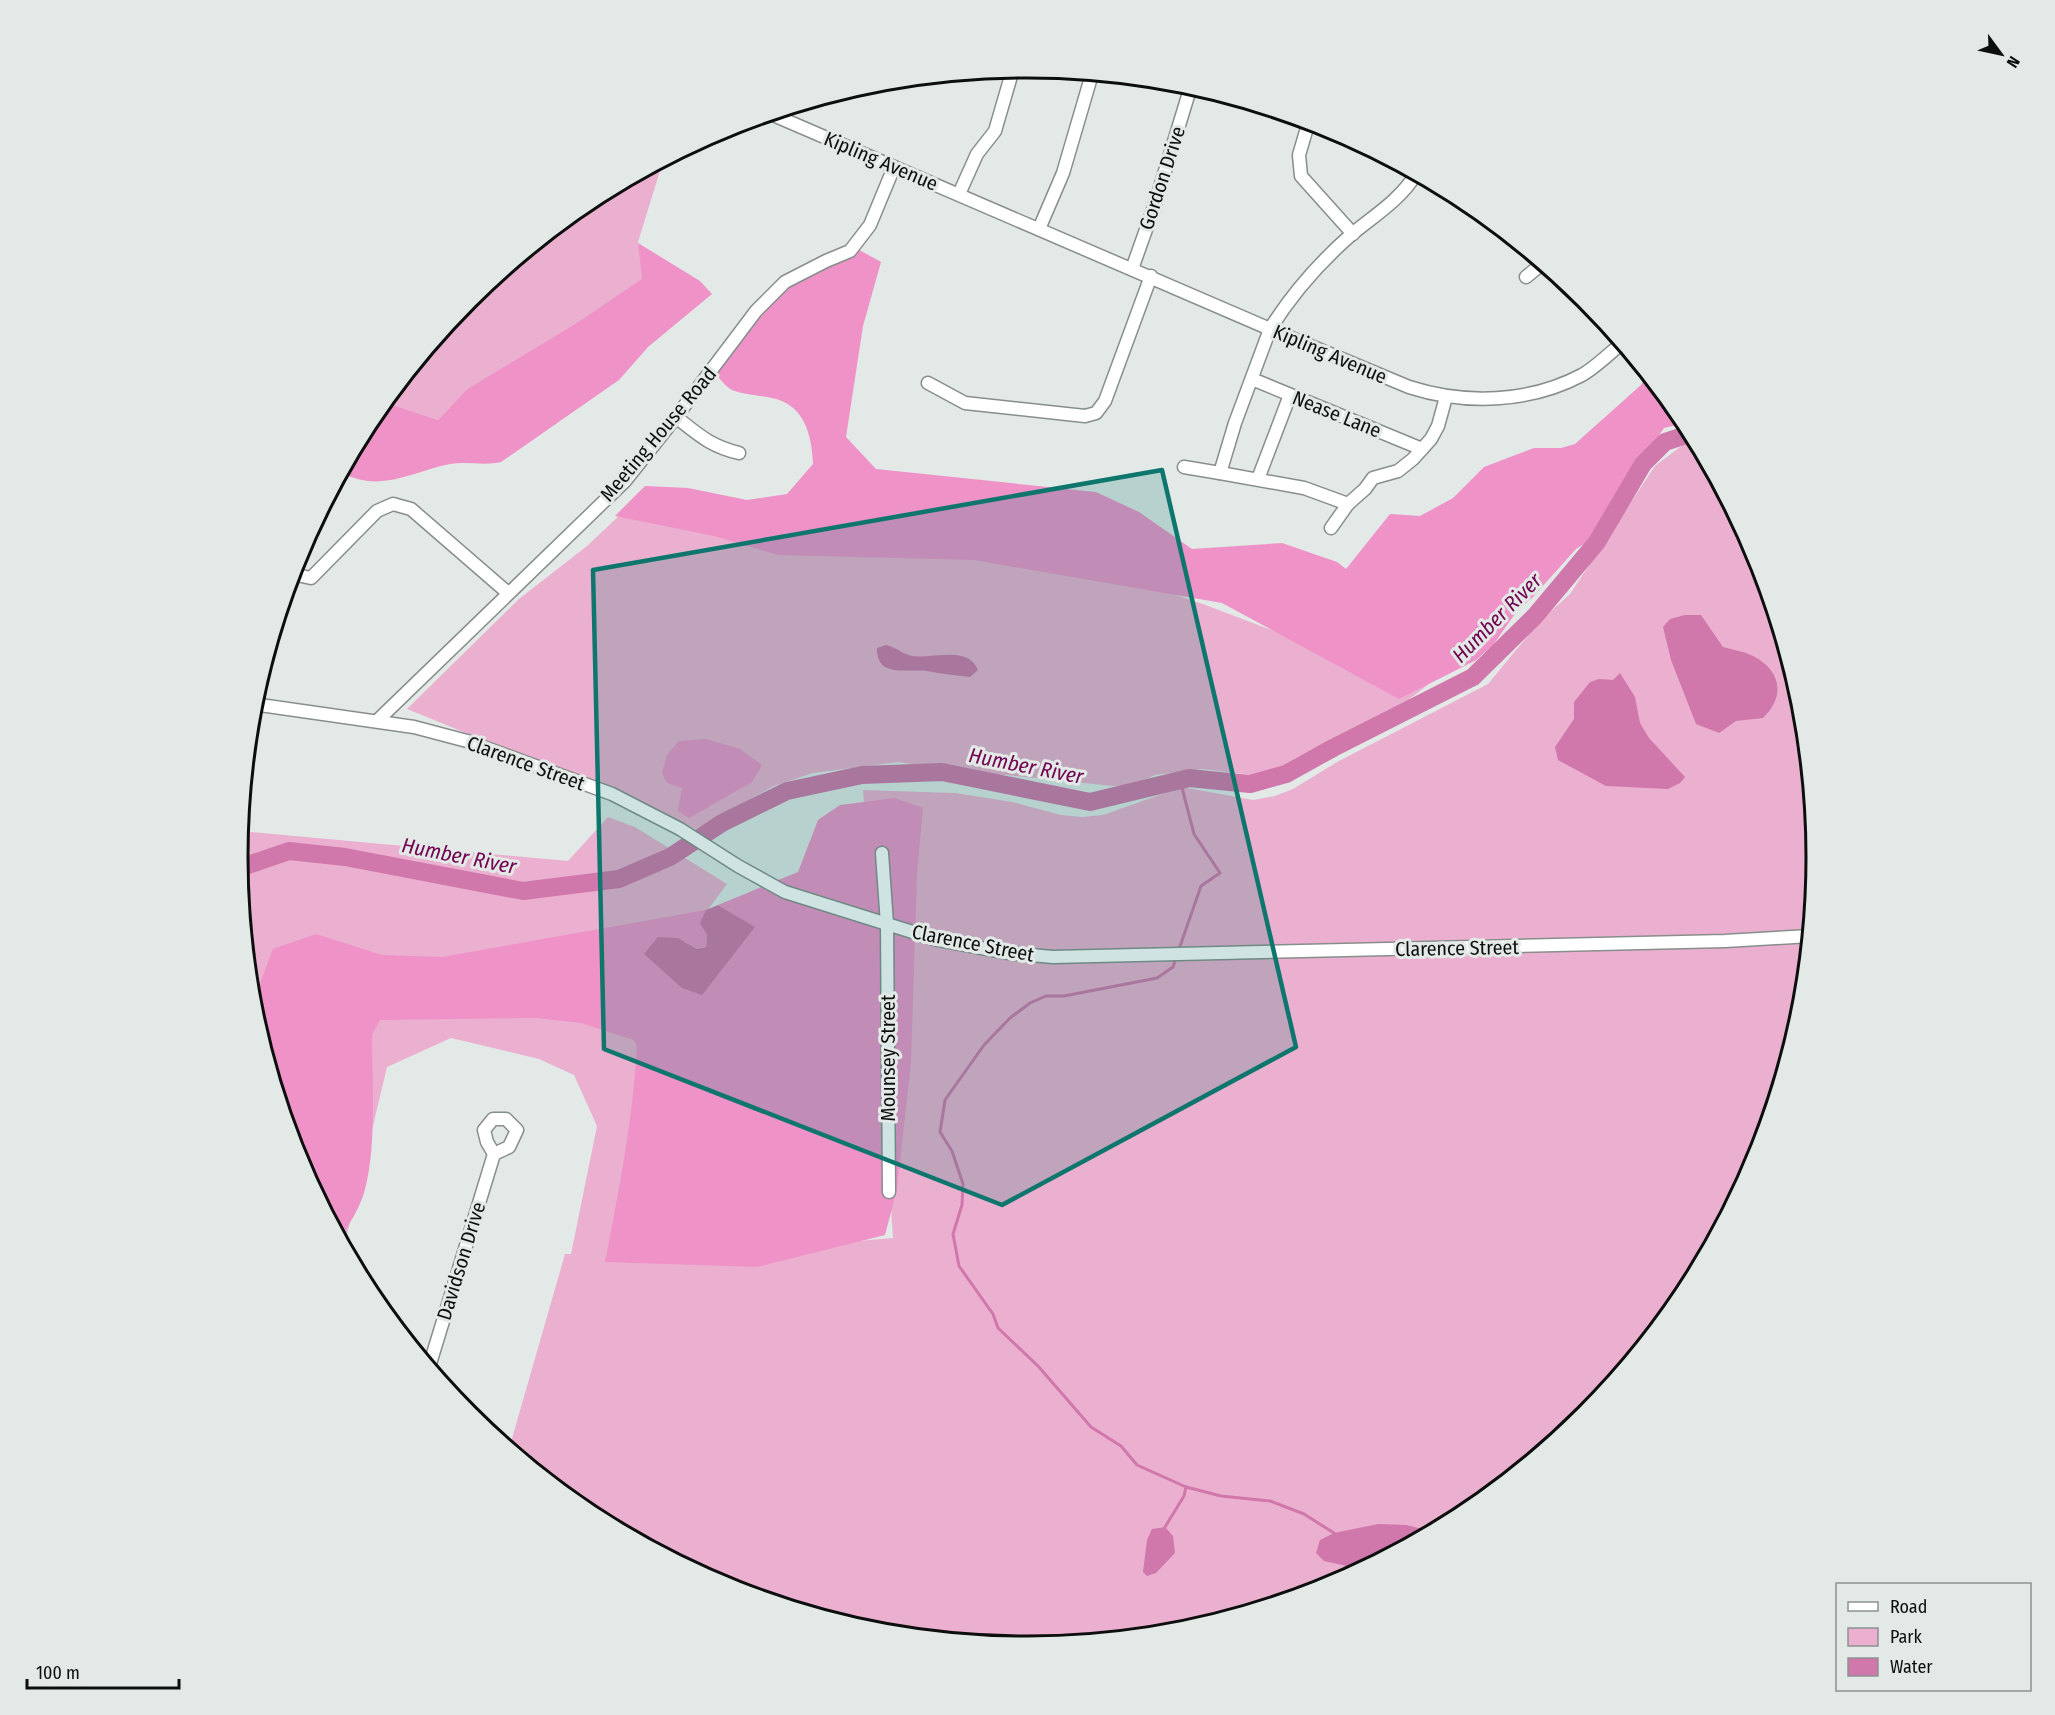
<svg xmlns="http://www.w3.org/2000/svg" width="2055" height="1715" font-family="'Fira Sans Condensed',sans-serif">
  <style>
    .green { fill: #ebb0d0 }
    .forest { fill: #ee92c7 }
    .water { fill: #d077ab }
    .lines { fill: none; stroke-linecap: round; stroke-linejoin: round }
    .stream { stroke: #d077ab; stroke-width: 3 }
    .river { stroke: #d077ab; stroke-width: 18 }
    .minor-casing { stroke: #888e8b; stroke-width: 15 }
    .minor { stroke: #fff; stroke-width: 12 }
    .marked { fill: #0f766e; fill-opacity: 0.2; stroke: #0f766e; stroke-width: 4.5; stroke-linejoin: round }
    .labels { text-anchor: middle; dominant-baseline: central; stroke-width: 6; stroke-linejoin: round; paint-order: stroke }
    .street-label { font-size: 20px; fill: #0d0f0e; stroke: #e2e9e6 }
    .water-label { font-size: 21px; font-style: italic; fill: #720051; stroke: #e2e9e6 }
    .rim { fill: none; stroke: #0d0f0e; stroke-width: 3 }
  </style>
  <rect width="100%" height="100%" fill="#e2e9e6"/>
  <g class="green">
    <path d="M663 161 638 242 643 279 578 322 467 389 438 420 384 402 469 299 589 200Z"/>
    <path d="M1688 441 1698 444 1757 556 1802 704 1817 858 1802 1012 1757 1160 1684 1297 1586 1416 1466 1515 1330 1587 1181 1632 1028 1647 873 1632 725 1587 588 1514 509 1449 565 1254H571L597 1126 574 1075 539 1059 451 1038 387 1067 344 1247 298 1160 253 1011 238 857 240 831 568 861 608 817 635 827 727 884 665 968 799 1246 893 1238 863 790 955 793 1012 802 1061 815 1082 817 1103 815 1182 787 1253 800 1275 796 1293 789 1337 762 1488 684 1540 621 1570 594 1655 466Z"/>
    <path d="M620 515 1097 569 1203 604 1332 653 1498 636 1476 660 1430 683 1397 709 1367 727 1270 777 1202 769 1155 775 1134 785 1113 786 1006 775H976L899 762 813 773 774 786 695 829 615 791 566 774 407 709 519 599 587 546Z"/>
  </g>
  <g class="forest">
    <path d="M638 243 700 281 712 294 648 347 619 380 501 462C484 466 467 461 450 464 411 472 381 493 342 473L371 418 384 402 438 420 467 389 578 322 642 279Z"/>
    <path d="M854 247 881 262 863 326 846 437 876 469 1096 492 1139 512 1192 549 1282 543 1337 562 1346 569 1390 514 1420 516 1453 498 1484 467 1534 448H1561L1575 444 1641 385 1648 375 1686 423 1664 428 1590 540 1576 549 1532 598 1517 611 1493 645 1476 660 1399 699 1222 603 974 560 778 555 714 536 615 516 645 486 688 488 747 500 787 494 813 464C812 440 807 412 782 401 766 395 747 396 732 390 724 386 716 373 709 367L777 287Z"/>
    <path d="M706 739 740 749 762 765 752 782 689 818 678 811 682 788 667 783 662 773 667 755 679 741Z"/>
    <path d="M895 798 923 808 917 874 911 1062 897 1189 885 1235 757 1267 605 1262C619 1190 633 1119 637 1046L634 1040 581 1023 536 1018 380 1020 372 1035C372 1083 377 1148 364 1193 359 1209 349 1225 340 1238L298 1159 262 1042 258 1020 259 986 273 949 316 934 382 955 442 957 706 910 701 923 707 935 706 947 697 949 678 938 682 987 754 927 718 905 798 872 818 820 840 805Z"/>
  </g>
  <g class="water">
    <path d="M1685 615H1701L1723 647C1731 649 1739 651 1746 653 1778 665 1789 693 1763 718L1736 721 1719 733 1696 724 1671 660 1663 627 1670 619Z"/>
    <path d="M886 645C895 647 903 654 912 656 933 659 968 645 978 670L970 677C956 675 941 674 927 671 909 668 876 679 877 648Z"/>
    <path d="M1620 673 1635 697 1640 723 1649 738 1685 777 1680 783 1668 789 1606 786 1558 760 1555 747 1574 719V702L1590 682 1599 679 1613 680Z"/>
    <path d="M718 905 755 927 702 995 682 988 644 954 658 937 678 938 697 949 706 947 707 935 700 923 706 910Z"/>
    <path d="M1378 1524 1406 1525 1431 1531V1533L1366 1568 1360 1569 1324 1561 1316 1553 1320 1540 1334 1533Z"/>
    <path d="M1165 1527 1173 1536 1175 1553 1156 1573 1147 1576 1143 1572 1147 1540 1152 1529Z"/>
  </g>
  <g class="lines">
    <g class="stream">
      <path d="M1178 952 1201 886 1220 873 1194 834 1180 780"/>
      <path d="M1176 958 1173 967 1157 978 1064 996H1046L1030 1003 1010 1018 984 1045 945 1100 940 1132 952 1151 963 1184 962 1205 953 1234 959 1266 993 1314 998 1328 1038 1366 1091 1427 1121 1446 1137 1465 1186 1487 1221 1496 1270 1501 1304 1514 1334 1533"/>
      <path d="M1165 1527 1184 1496 1186 1487"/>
    </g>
    <path class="river" d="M239 868 289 851 345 857 523 891 619 879 670 857 722 823 787 791 862 775 942 772 1090 802 1189 778 1250 784 1286 774 1333 748 1473 677 1535 616 1597 542 1643 464 1665 442 1692 433"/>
    <defs>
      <g id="minor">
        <path d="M771 114 1270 329 1409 387C1465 405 1529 403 1582 375 1596 367 1610 353 1622 343"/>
        <path d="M1309 121 1299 155 1301 176 1353 234"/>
        <path d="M1416 174C1400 200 1375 215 1352 234 1321 261 1292 294 1270 329L1235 423 1220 473 1304 488 1348 504 1365 489 1373 478 1398 471 1413 459 1431 439 1438 426 1446 397"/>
        <path d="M959 194 977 154 995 131 1013 69"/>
        <path d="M1039 229 1063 173 1092 74"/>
        <path d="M1132 269 1154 207 1191 86"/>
        <path d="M1526 277 1543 263"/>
        <path d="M1252 379 1422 449"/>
        <path d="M928 383 965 403 1085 416 1096 413 1105 401 1151 276"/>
        <path d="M676 417C699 435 710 446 739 453"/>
        <path d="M1184 467 1220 473"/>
        <path d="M1258 479 1290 395"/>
        <path d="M1331 528 1348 504"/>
        <path d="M292 574 311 578 377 511 393 504 411 509 508 593"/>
        <path d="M253 704 414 727 467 741 612 794 680 829 738 866 785 892 938 940 1008 953 1053 957 1725 941 1810 936"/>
        <path d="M377 721 625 481 676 417 756 311 785 282 826 261 850 251 870 225 894 167"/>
        <path d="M882 853 887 924 889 1192"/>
        <path d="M429 1367 494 1154 487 1142 484 1130 493 1119H506L517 1130 509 1147 494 1154"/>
      </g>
    </defs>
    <use href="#minor" class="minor-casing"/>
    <use href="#minor" class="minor"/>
  </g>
  <path class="marked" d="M1162 470 1296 1047 1002 1205 604 1049 593 570Z"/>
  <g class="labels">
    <g class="street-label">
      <text transform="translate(881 161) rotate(23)">Kipling Avenue</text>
      <text transform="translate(1162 178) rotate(-72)">Gordon Drive</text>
      <text transform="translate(1330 354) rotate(23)">Kipling Avenue</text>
      <text transform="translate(1337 414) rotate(22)">Nease Lane</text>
      <text transform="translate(658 434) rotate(-50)">Meeting House Road</text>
      <text transform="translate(526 763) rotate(20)">Clarence Street</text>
      <text transform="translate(973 943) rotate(11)">Clarence Street</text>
      <text transform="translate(1457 948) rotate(-1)">Clarence Street</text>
      <text transform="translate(888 1058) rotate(-90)">Mounsey Street</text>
      <text transform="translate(461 1261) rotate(-73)">Davidson Drive</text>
    </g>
    <g class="water-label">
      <text transform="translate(1497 618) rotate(-45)">Humber River</text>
      <text transform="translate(1026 766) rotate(11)">Humber River</text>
      <text transform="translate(459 856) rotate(11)">Humber River</text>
    </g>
  </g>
  <path d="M0 0H2055V1715H0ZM248 857a779 779 0 1 1 1558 0a779 779 0 1 1-1558 0Z" fill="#e2e9e6" fill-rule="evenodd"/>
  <path class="rim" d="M248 857a779 779 0 1 1 1558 0a779 779 0 1 1-1558 0Z"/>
  <rect x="1836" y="1583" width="195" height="108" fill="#e2e9e6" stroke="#8d9290" stroke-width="1.5"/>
  <rect x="1848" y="1602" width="30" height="9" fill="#ffffff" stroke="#8d9290" stroke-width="1.5"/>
  <text x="1890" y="1613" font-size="18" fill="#0d0f0e">Road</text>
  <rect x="1848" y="1628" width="30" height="18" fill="#ebb0d0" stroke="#8d9290" stroke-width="1.5"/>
  <text x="1890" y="1643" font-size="18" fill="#0d0f0e">Park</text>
  <rect x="1848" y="1658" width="30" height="18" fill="#d077ab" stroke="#8d9290" stroke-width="1.5"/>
  <text x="1890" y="1673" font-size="18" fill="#0d0f0e">Water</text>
  <g transform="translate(2001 54) rotate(123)" stroke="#e2e9e6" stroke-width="4.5" paint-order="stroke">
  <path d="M0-4.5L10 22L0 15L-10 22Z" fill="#0d0f0e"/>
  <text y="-9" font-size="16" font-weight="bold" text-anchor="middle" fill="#0d0f0e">N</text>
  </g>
  <path d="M27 1679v9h152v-9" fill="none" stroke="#0d0f0e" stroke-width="3"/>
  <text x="36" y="1679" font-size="18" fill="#0d0f0e" stroke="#e2e9e6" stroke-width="4.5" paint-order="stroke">100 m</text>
</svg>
